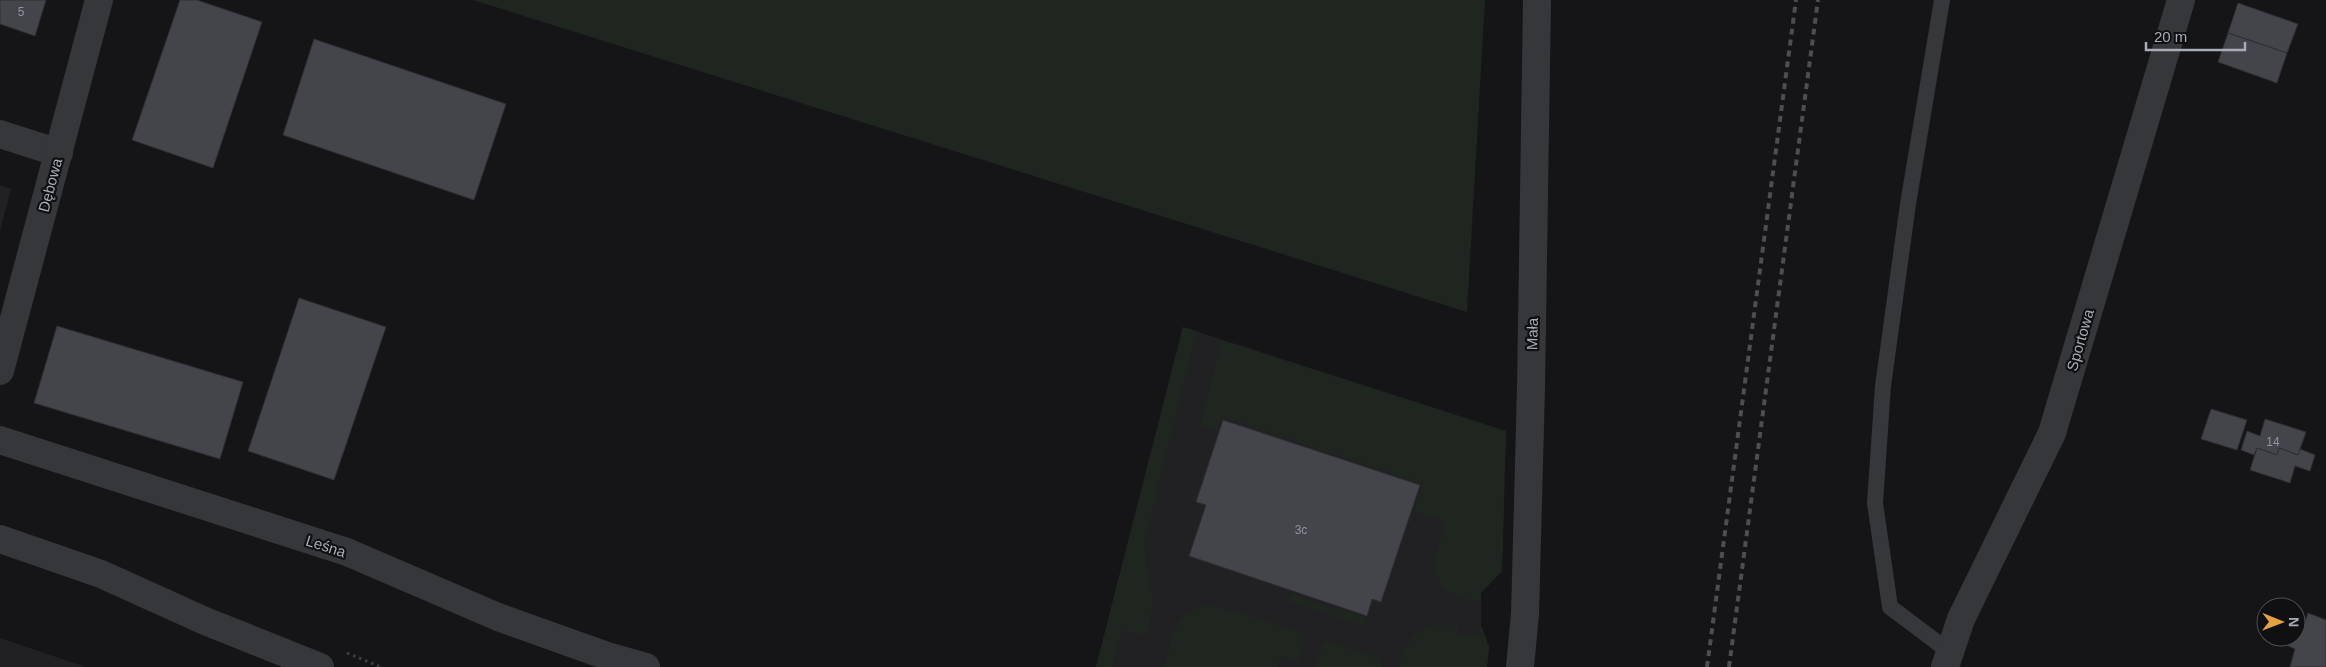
<svg xmlns="http://www.w3.org/2000/svg" width="2326" height="667" font-family="Helvetica,sans-serif">
  <style>
    .built { fill: #212124 }
    .green { fill: #1f2620 }
    .building { fill: #44454a; stroke: #2f2f33 }
    .lines { fill: none; stroke-linecap: round; stroke-linejoin: round }
    .path { stroke: #3c3e42; stroke-width: 3; stroke-dasharray: 2.5 4; stroke-linecap: butt }
    .lane { stroke: #36373b; stroke-width: 16 }
    .street { stroke: #36373b; stroke-width: 28 }
    .rail { stroke: #4b4e52; stroke-width: 4; stroke-dasharray: 6 5; stroke-linecap: butt }
    .labels { text-anchor: middle; dominant-baseline: central; stroke-width: 4.5; stroke-linejoin: round; paint-order: stroke }
    .number-label { font-size: 12px; fill: #8f939b }
    .street-label { font-size: 15px; fill: #a8adb6; stroke: #101012 }
  </style>
  <rect width="100%" height="100%" fill="#151517"/>
  <g class="built">
    <path d="M0 185 11 189 0 231Z"/>
    <path d="M1183 327 1506 431 1502 571 1481 593V625L1489 647 1487 667H1096Z"/>
    <path d="M0 638 86 667H0Z"/>
  </g>
  <g class="green">
    <path d="M473 0H1485L1467 312Z"/>
    <path d="M1183 327 1197 331 1145 540 1146 566 1153 598 1152 610 1147 632 1142 635 1122 630 1113 667H1096Z"/>
    <path d="M1221 340 1506 431 1502 571 1481 593V601C1459 602 1434 589 1435 564 1435 549 1442 535 1446 522L1414 511 1422 484 1222 417 1217 431 1202 426 1201 421Z"/>
    <path d="M1291 594 1328 606 1327 610 1333 613 1336 608 1367 618 1365 626 1292 602 1289 599Z"/>
    <path d="M1208 605 1218 606 1301 632 1305 639 1298 662 1282 656 1278 667H1164C1172 637 1173 612 1208 605Z"/>
    <path d="M1436 624 1458 625V635H1478L1479 626 1481 625 1489 647 1487 667H1399C1406 643 1411 632 1436 624Z"/>
    <path d="M1329 641 1378 658 1382 667H1316L1324 643Z"/>
  </g>
  <g class="building">
    <path d="M0 0H46L35 36 0 24Z"/>
    <path d="M180 0H197L262 22 213 168 132 140Z"/>
    <path d="M2238 3 2298 24 2287 53 2228 33Z"/>
    <path d="M2228 33 2287 53 2277 83 2218 62Z"/>
    <path d="M314 39 506 104 474 200 283 135Z"/>
    <path d="M299 298 386 327 334 480 248 451Z"/>
    <path d="M57 326 243 382 220 459 34 403Z"/>
    <path d="M2211 409 2247 420 2237 450 2201 439Z"/>
    <path d="M2265 419 2306 432 2298 455 2279 448 2277 455 2257 448 2254 455 2241 450 2247 431 2260 436Z"/>
    <path d="M1223 420 1420 485 1381 602 1372 599 1367 616 1189 556 1206 505 1196 502Z"/>
    <path d="M2257 448 2277 455 2279 448 2298 455 2300 449 2315 455 2310 471 2295 466 2290 483 2250 470Z"/>
    <path d="M2308 613 2326 620V667H2290L2295 649 2286 645 2289 637H2296V631L2301 633Z"/>
  </g>
  <g class="lines">
    <path class="path" d="M347 653 381 667"/>
    <path class="lane" d="M1942 0 1908 204 1883 386 1875 503 1890 607 1950 652"/>
    <g class="street">
      <path d="M0 134 59 153"/>
      <path d="M0 371 99 0"/>
      <path d="M0 440 347 552 498 617 607 656 646 667"/>
      <path d="M0 539 101 574 205 621 320 667"/>
      <path d="M1520 667 1525 614 1531 388 1537 0"/>
      <path d="M1945 667 1961 619 2052 433 2181 0"/>
    </g>
    <g class="rail">
      <path d="M1707 667 1796 0"/>
      <path d="M1729 667 1818 0"/>
    </g>
  </g>
  <g class="labels">
    <g class="number-label">
      <text x="21" y="12">5</text>
      <text x="2273" y="442">14</text>
      <text x="1301" y="530">3c</text>
    </g>
    <g class="street-label">
      <text transform="translate(50 185) rotate(-75)">Dębowa</text>
      <text transform="translate(1532 334) rotate(-89)">Mała</text>
      <text transform="translate(2080 340) rotate(-74)">Sportowa</text>
      <text transform="translate(326 546) rotate(18)">Leśna</text>
    </g>
  </g>
  <g transform="translate(2281 622) rotate(91)"><circle r="24" fill="#101012" stroke="#4d4f54"/>
  <path d="M0-4L9 19L0 12L-9 19Z" fill="#e4a140"/>
  <text y="-8" font-size="14" font-weight="bold" text-anchor="middle" fill="#a8adb6">N</text>
  </g>
  <path d="M2146 42v8h99v-8" fill="none" stroke="#a8adb6" stroke-width="2.5"/>
  <text x="2154" y="42" font-size="15" fill="#a8adb6" stroke="#101012" stroke-width="4" paint-order="stroke">20 m</text>
</svg>
